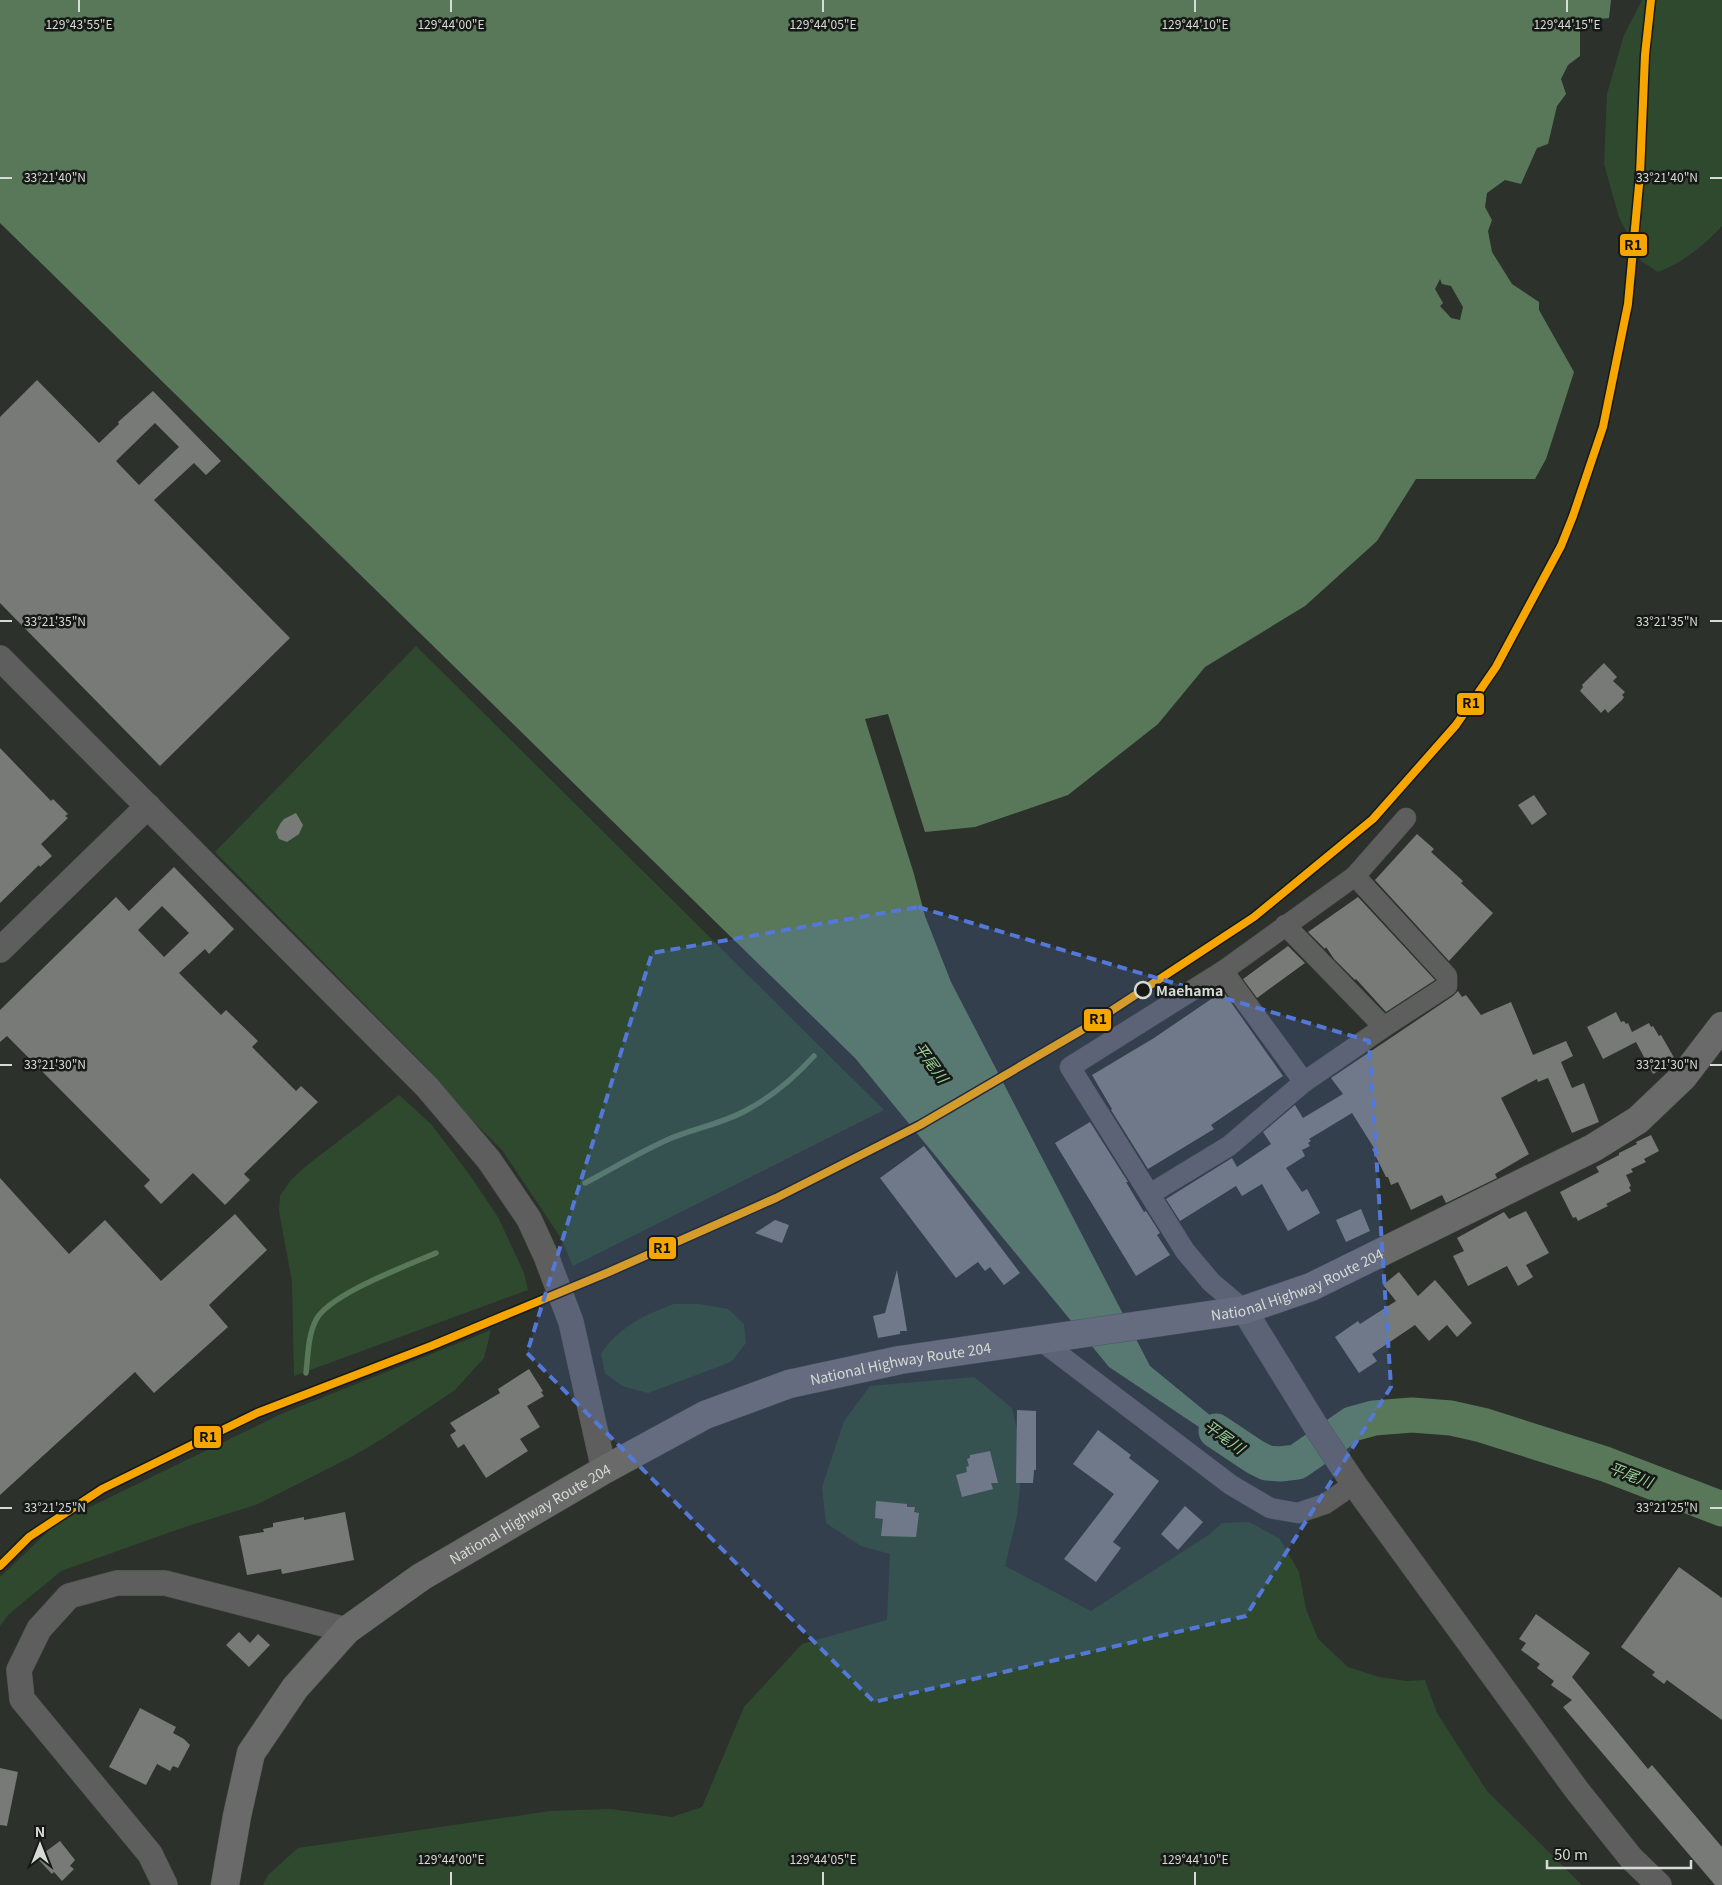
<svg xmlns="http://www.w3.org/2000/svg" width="1722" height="1885" font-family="Georgia,'Noto Sans JP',serif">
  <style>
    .green { fill: #2f492f }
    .water { fill: #597859; fill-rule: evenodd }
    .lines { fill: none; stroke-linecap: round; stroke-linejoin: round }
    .stream { stroke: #597859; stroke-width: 5.5 }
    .river { stroke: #597859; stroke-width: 35 }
    .building { fill: #777a77; fill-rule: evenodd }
    .minor-casing { stroke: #4b4f4b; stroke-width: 21 }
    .tertiary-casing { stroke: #4b4f4b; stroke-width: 26 }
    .trunk-casing { stroke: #4b4f4b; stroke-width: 29 }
    .minor { stroke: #5e5e5f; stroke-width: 20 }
    .tertiary { stroke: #5e5e5f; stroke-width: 25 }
    .trunk { stroke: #6a6a6a; stroke-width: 28 }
    .rail-1-casing { stroke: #161916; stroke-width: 11 }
    .rail-1 { stroke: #f7a600; stroke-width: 8 }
    .marked { fill: #5478d7; fill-opacity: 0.2; stroke: #5478d7; stroke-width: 4; stroke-dasharray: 10 6; stroke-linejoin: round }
    .ticks { fill: none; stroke: #d6dbd6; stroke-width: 2 }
    .stop-dot { fill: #161916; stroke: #d6dbd6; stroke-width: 2.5 }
    .labels { text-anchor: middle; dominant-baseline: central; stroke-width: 5; stroke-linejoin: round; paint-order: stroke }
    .stop-label { font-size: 14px; font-weight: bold; fill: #d6dbd6; stroke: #161916; text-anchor: start }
    .street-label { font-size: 14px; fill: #d6dbd6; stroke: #161916 }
    .water-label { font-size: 15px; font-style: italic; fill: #99d099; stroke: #161916 }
    .ticks-label { font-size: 12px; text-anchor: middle; fill: #d6dbd6; stroke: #161916; stroke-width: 5; stroke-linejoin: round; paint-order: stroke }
    .line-badge { stroke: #161916; stroke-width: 2 }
    .pale-badge-label { font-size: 14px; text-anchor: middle; font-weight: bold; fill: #111 }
  </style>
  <rect width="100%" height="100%" fill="#2c312c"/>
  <g class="green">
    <path d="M1642 0H1722V226C1702 247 1685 261 1658 272L1641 261 1619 217 1604 164 1607 94 1624 35Z"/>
    <path d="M416 646 884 1110 573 1266 561 1238 502 1150 467 1115 431 1072 215 852Z"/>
    <path d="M399 1095 431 1124 469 1174 498 1217 524 1273 528 1290 294 1376 292 1281 279 1211 280 1196 291 1180 306 1166Z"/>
    <path d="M674 1304H699L728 1309 744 1324 746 1343 731 1362 648 1393 622 1386 605 1373 601 1354C617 1328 646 1314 674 1304Z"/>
    <path d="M491 1330 484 1358 455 1390 385 1437 353 1456 258 1504 182 1528 61 1571 8 1615 0 1626V1577L57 1523 281 1414Z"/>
    <path d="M974 1377 1012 1408 1023 1458 1017 1516 1005 1566 1091 1611 1210 1534 1222 1523 1249 1522 1280 1539 1299 1572 1306 1609 1318 1639 1348 1667 1379 1677 1407 1681 1425 1680 1437 1713 1487 1791 1582 1885H263L268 1875 298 1848 550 1811 610 1809 672 1817 702 1807 744 1707 802 1644 887 1620 890 1554 861 1546 826 1523 822 1487 844 1421 870 1386Z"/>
  </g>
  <path class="water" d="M0 0H1611L1609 18 1591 20 1580 31V56L1568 65 1561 79 1566 94 1557 106 1548 144 1537 148 1521 184 1505 180 1487 193 1485 207 1492 220 1488 231 1492 252 1512 284 1539 302V310L1574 372 1546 459 1535 479H1416L1377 541 1305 606 1205 667 1158 724 1068 795 975 827 925 832 888 714 865 719 914 874 925 916 951 982 1150 1366 1250 1448 1256 1456 1255 1459 1223 1443 1109 1367 855 1058 0 223ZM1440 279 1442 284 1451 286 1463 307 1460 320 1451 318 1440 306 1443 303 1435 289Z"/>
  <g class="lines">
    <g class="stream">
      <path d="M585 1183C612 1169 638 1153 667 1140 692 1129 721 1124 745 1111 772 1097 794 1078 814 1056"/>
      <path d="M306 1373C308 1356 308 1335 316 1320 329 1294 409 1265 436 1253"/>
    </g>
    <path class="river" d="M1216 1431 1255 1457 1267 1463 1280 1464 1297 1462 1352 1424 1374 1418 1412 1415 1451 1418 1482 1425 1605 1464 1722 1509"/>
  </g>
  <g class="building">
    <path d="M37 380 99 443 119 424 118 422 153 391 221 461 206 475 194 463 154 500 290 638 160 766 0 603V417ZM155 423 179 447 139 485 116 461Z"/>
    <path d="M1604 663 1617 677 1613 681 1625 692 1622 695 1624 697 1622 700 1608 713 1605 709 1601 713 1580 691 1583 687 1582 685Z"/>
    <path d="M0 748 51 801 53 799 68 814 65 816 68 818 41 844 52 856 40 867 39 865 0 903Z"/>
    <path d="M1534 795 1547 814 1532 825 1518 805Z"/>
    <path d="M296 813 303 825 299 834 287 842 279 839 276 832 280 824 284 819Z"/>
    <path d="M1417 834 1434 849 1431 852 1463 881 1461 883 1493 913 1449 961 1375 880Z"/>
    <path d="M174 867 234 929 209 954 205 949 179 973 221 1015 226 1010 258 1041 252 1047 296 1091 301 1086 318 1102 244 1174 250 1180 225 1205 193 1173 161 1204 144 1186 150 1180 7 1036 0 1042V1010L116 897 129 911ZM162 906 189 933 164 957 138 930Z"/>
    <path d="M1358 897 1435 980 1386 1012 1356 979 1355 980 1334 959 1326 947 1325 949 1308 932Z"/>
    <path d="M1288 946 1305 963 1257 998 1243 979Z"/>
    <path d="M1223 991 1283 1076 1211 1125 1214 1129 1148 1169 1111 1110 1112 1109 1092 1075 1154 1038Z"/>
    <path d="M1458 991 1462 997 1466 995 1481 1015 1511 1002 1533 1055 1566 1041 1573 1056 1561 1062 1572 1088 1584 1083 1599 1122 1572 1133 1548 1078 1538 1082 1537 1079 1501 1098 1529 1154 1495 1174 1497 1178 1446 1203 1442 1195 1411 1210 1398 1182 1391 1185 1388 1177H1386L1372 1149 1374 1148 1352 1113 1309 1139 1311 1141 1308 1143 1310 1146 1302 1150 1305 1156 1286 1168 1302 1192 1307 1189 1320 1213 1288 1231 1262 1184 1242 1196 1236 1186 1180 1221 1166 1199 1232 1158 1237 1167 1271 1144 1263 1132 1295 1105 1303 1118 1343 1094 1331 1078 1453 996Z"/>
    <path d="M1616 1012 1621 1022 1624 1021 1626 1024 1628 1023 1632 1032 1649 1023 1651 1027 1653 1026 1659 1036 1661 1035 1676 1061 1653 1074 1636 1042 1603 1059 1587 1027Z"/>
    <path d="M1090 1122 1128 1182H1126L1144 1212 1146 1211 1160 1233 1157 1235 1170 1255 1136 1276 1055 1143Z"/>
    <path d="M1651 1135 1659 1151 1644 1159 1646 1162 1631 1169 1633 1172 1626 1175 1631 1186 1629 1187 1631 1191 1606 1204 1608 1206 1578 1221 1576 1217 1573 1218 1560 1192 1599 1172 1596 1167 1619 1155V1153L1637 1144 1636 1142Z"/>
    <path d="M924 1146 1020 1273 1004 1285 990 1267 985 1271 978 1262 956 1278 880 1178Z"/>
    <path d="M0 1178 69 1254 105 1220 161 1281 235 1214 267 1250 209 1305 228 1327 154 1393 135 1372 0 1495Z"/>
    <path d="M1361 1209 1370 1231 1346 1242 1336 1220Z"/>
    <path d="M1526 1211 1549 1253 1526 1265 1533 1277 1518 1286 1507 1266 1468 1286 1453 1256 1464 1251 1457 1238 1504 1212 1509 1219Z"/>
    <path d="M775 1220 789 1225 782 1243 755 1233Z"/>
    <path d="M897 1270 907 1331H900V1334L878 1338 873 1316 885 1313Z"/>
    <path d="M1399 1272 1418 1296 1435 1280 1472 1323 1457 1337 1447 1325 1429 1341 1415 1325 1372 1354 1377 1361 1359 1373 1335 1337 1358 1321 1360 1324 1396 1301 1383 1285Z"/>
    <path d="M529 1369 543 1391 541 1392 544 1396 527 1406 540 1427 520 1439 528 1451 486 1478 464 1444 458 1448 450 1435 456 1431 450 1423 500 1393 498 1389Z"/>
    <path d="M1017 1410 1036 1411V1470H1034L1033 1483H1016Z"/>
    <path d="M1098 1430 1131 1455 1129 1458 1159 1481 1113 1542 1121 1548 1096 1582 1064 1559 1114 1494 1073 1464Z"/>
    <path d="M990 1451 998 1483H991L993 1489 962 1497 956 1475 967 1472 966 1467 969 1466 967 1459 970 1458V1455Z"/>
    <path d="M876 1501 907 1504V1507H915L914 1512 919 1513 916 1537 881 1536 883 1519 875 1518Z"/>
    <path d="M1185 1506 1203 1522 1178 1550 1161 1534Z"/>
    <path d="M345 1512 354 1560 282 1574 281 1569 247 1575 239 1536 264 1532 263 1529 273 1527V1523L304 1517V1520Z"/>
    <path d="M1679 1567 1722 1598V1720L1667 1680 1664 1684 1652 1675 1655 1672 1621 1647Z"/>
    <path d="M1536 1614 1590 1653 1572 1677 1648 1769 1652 1765 1722 1847V1885H1715L1563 1707 1572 1700 1551 1685 1554 1681 1537 1668 1540 1664 1521 1650 1526 1643 1519 1639Z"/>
    <path d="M239 1632 250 1643 258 1634 270 1645 249 1667 226 1645Z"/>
    <path d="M140 1708 176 1727 173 1733 184 1739 190 1745 178 1768 173 1766 170 1771 157 1764 146 1785 109 1767Z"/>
    <path d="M0 1768 18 1772 7 1826 0 1825Z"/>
    <path d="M60 1841 75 1860 70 1866 74 1869 62 1881 54 1872 52 1874 37 1858Z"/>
  </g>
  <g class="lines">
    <defs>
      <g id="minor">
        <path d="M1355 876 1406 818"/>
        <path d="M1223 971 1304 1082 1384 1027 1285 925"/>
        <path d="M1150 1194 1229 1146 1304 1082"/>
        <path d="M1244 1310 1211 1282 1185 1251 1070 1067 1223 971 1355 876 1447 976V986L1384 1027"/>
        <path d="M1040 1340 1231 1485 1270 1508 1298 1513 1325 1504 1354 1484"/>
      </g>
      <g id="tertiary">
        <path d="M0 658 427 1087 489 1160 529 1219 546 1256 571 1322 604 1470"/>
        <path d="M0 950 148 806"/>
        <path d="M1244 1310 1320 1433 1354 1484 1576 1789 1631 1858 1659 1885"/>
        <path d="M165 1885 150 1854 22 1699 19 1670 39 1629 69 1596 117 1583H165L347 1630"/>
      </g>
      <g id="trunk">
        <path id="s1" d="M225 1885 237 1816 251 1753 295 1688 347 1630 421 1577 604 1470 705 1415 789 1384 900 1360 1244 1310 1311 1287 1593 1148 1638 1120 1683 1077 1722 1026"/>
      </g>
    </defs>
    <use href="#minor" class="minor-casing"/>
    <use href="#tertiary" class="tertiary-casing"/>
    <use href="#trunk" class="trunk-casing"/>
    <use href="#minor" class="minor"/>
    <use href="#tertiary" class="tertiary"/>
    <use href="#trunk" class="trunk"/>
    <defs>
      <path id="rail-1" d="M0 1566 29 1537 102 1489 257 1413 431 1346 609 1272 776 1198 920 1125 1082 1030 1254 917 1373 819 1456 725 1496 667 1561 546 1573 516 1603 427 1628 304 1640 174 1645 55 1651 0"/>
    </defs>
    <use href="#rail-1" class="rail-1-casing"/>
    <use href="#rail-1" class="rail-1"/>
  </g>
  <path class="marked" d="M918 907 1369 1041 1391 1387 1246 1616 874 1702 527 1353 652 953Z"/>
  <path class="ticks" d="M79 0V12M451 0V12M823 0V12M1195 0V12M1567 0V12M0 178H12M1710 178H1722M0 621H12M1710 621H1722M0 1065H12M1710 1065H1722M0 1508H12M1710 1508H1722M451 1872V1885M823 1872V1885M1195 1872V1885"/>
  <circle class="stop-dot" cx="1143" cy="990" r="8"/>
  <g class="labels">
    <g class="stop-label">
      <text x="1156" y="990">Maehama</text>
    </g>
    <g class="street-label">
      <text stroke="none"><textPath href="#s1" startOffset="1318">National Highway Route 204</textPath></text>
      <text stroke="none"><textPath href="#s1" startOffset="912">National Highway Route 204</textPath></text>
      <text stroke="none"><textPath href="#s1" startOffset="508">National Highway Route 204</textPath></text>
    </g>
    <g class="water-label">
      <text transform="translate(932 1062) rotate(54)">平尾川</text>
      <text transform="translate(1225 1436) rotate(36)">平尾川</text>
      <text transform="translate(1631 1474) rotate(21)">平尾川</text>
    </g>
  </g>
  <g class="ticks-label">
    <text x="79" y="29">129°43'55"E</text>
    <text x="451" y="29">129°44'00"E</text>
    <text x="823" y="29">129°44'05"E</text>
    <text x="1195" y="29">129°44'10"E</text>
    <text x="1567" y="29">129°44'15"E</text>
    <text x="55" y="182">33°21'40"N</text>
    <text x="1667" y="182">33°21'40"N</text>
    <text x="55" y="626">33°21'35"N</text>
    <text x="1667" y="626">33°21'35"N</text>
    <text x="55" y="1069">33°21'30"N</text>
    <text x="1667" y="1069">33°21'30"N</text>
    <text x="55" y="1512">33°21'25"N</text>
    <text x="1667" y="1512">33°21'25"N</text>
    <text x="451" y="1864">129°44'00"E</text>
    <text x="823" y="1864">129°44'05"E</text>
    <text x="1195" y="1864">129°44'10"E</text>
  </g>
  <g class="line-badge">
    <rect x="1619" y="233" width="29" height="24" rx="5" fill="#f7a600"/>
    <rect x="1456" y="692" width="29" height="24" rx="5" fill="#f7a600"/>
    <rect x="1083" y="1008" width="29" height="24" rx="5" fill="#f7a600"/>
    <rect x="648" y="1236" width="29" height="24" rx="5" fill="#f7a600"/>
    <rect x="193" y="1425" width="29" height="24" rx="5" fill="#f7a600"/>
  </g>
  <g class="pale-badge-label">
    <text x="1633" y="250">R1</text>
    <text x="1471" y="708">R1</text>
    <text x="1098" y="1024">R1</text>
    <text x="662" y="1253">R1</text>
    <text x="208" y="1442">R1</text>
  </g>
  <g transform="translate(40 1845)" stroke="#161916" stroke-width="4" paint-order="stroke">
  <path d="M0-4L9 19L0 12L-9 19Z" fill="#d6dbd6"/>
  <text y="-8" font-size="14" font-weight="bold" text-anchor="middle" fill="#d6dbd6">N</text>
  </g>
  <path d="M1547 1860v8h144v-8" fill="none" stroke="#d6dbd6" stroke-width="2.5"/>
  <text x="1554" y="1860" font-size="15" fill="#d6dbd6" stroke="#161916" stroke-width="4" paint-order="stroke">50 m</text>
</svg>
